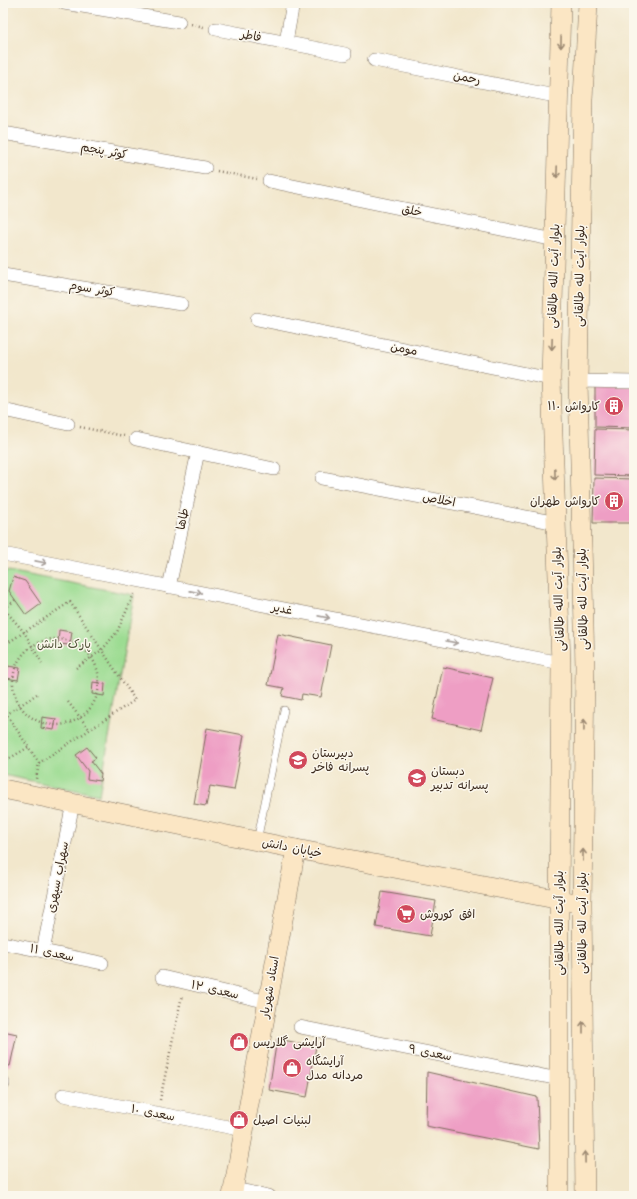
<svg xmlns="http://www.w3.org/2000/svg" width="637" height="1199" font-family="Kalam,'Playpen Sans Arabic',sans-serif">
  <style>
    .green { fill: #9cdc92; stroke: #6c8358 }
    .building { fill: #ee9ec4 }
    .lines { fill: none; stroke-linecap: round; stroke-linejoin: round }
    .lane-casing { stroke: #7b6c5b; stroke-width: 8 }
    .street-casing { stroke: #7b6c5b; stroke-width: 14 }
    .secondary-casing { stroke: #7b6c5b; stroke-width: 20 }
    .path { stroke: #7b6c5b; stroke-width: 2.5; stroke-dasharray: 1 3; stroke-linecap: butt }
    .lane { stroke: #fff; stroke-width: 7 }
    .street { stroke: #fff; stroke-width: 13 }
    .secondary { stroke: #fbe6c4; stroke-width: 19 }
    .oneway { stroke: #9b8871 }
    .oneway2 { stroke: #a79f9a }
    .labels { text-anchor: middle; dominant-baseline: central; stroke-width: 3; stroke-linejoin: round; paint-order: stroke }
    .street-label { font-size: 12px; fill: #3b2a1e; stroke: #fbf7ec }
    .poi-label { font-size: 12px; fill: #3b2a1e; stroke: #fbf7ec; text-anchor: start }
    .park-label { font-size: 12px; fill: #53563b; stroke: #fbf7ec }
  </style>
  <rect width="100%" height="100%" fill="#fbf7ec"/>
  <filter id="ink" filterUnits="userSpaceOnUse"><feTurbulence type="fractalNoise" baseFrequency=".025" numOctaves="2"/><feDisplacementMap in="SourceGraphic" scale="8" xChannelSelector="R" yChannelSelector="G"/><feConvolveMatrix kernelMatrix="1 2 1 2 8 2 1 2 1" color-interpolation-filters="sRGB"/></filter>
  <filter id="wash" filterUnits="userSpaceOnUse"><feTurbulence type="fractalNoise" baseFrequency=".012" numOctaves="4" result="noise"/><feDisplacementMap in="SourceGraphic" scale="16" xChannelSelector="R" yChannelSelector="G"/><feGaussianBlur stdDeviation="0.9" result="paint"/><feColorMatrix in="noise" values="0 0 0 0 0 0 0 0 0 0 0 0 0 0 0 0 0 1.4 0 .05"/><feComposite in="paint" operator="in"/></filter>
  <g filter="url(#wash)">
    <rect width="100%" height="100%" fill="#f2e7cc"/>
    <path class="green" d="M3 570 134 595 99 795 3 775Z"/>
    <g id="blocks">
      <g class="building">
        <path d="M595 385 634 386V428L595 427Z"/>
        <path d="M595 429 634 430V476L594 475Z"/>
        <path d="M594 478 634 479V523H593Z"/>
        <path d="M13 577 25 581 41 604 26 615 9 591Z"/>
        <path d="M59 630 72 632 70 645 58 644Z"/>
        <path d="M278 634 331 645 321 697 302 694 301 700 282 696 284 688 268 685Z"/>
        <path d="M8 666 20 668 18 680 6 678Z"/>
        <path d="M443 667 493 678 481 730 432 719Z"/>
        <path d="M93 682 105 684 104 696 92 694Z"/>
        <path d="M42 717 56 719 54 730 41 728Z"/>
        <path d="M207 728 244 735 234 790 210 786 206 806 194 804Z"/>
        <path d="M87 747 96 758 91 761 101 774 100 781 87 779 88 771 76 755Z"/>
        <path d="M382 892 436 901 430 936 376 927Z"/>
        <path d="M3 1031 17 1034 10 1066 3 1065Z"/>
        <path d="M277 1039 316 1046 307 1097 269 1090Z"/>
        <path d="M427 1072 537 1097 539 1149 426 1126Z"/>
      </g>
    </g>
  </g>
  <g filter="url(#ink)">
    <use href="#blocks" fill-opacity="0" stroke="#7b6c5b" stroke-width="1"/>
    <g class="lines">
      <defs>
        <path id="lane" d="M257 841 284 710"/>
        <g id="street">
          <path d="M64 3 179 22"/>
          <path d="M216 29 345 54"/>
          <path d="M286 42 293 3"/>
          <path d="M374 60 560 97"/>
          <path d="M3 133 205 168"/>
          <path d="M269 181 555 240"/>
          <path d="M3 275 181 304"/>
          <path d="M257 319 551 379"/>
          <path d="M578 381 634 382"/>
          <path d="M3 410 68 424"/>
          <path d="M136 439 274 469"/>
          <path d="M322 478 557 523"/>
          <path d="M3 554 561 663"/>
          <path d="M169 587 198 452"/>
          <path d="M3 943 102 963"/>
          <path d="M43 951 73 803"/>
          <path d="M162 977 268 1002"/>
          <path d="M300 1027 559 1079"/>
          <path d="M3 1083V1084"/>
          <path d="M63 1095 244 1130"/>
          <path d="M234 1189 269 1196"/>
        </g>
        <g id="secondary">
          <path d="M3 789 296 849 571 902"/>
          <path d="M232 1196 296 849"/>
          <path d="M559 1196V899L561 663 551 379 561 3"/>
          <path d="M585 1196 582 904 585 667 578 381 583 99 588 3"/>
        </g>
      </defs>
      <use href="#lane" class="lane-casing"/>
      <use href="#street" class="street-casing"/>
      <use href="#secondary" class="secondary-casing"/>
      <g class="path">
        <path d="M191 24 204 27"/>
        <path d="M217 171 257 179"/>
        <path d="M80 427 124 436"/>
        <path d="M15 600 4 609 24 632 42 663"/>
        <circle cx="56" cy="682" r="43"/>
        <path d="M3 646 70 602 135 700 39 763"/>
        <path d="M76 668 102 650 117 632 135 592"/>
        <path d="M68 702 90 730"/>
        <path d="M3 709 39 763 36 779"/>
        <path d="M3 717 37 694"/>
        <path d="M3 762 29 747"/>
        <path d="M160 1100 182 995"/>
      </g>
      <use href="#lane" class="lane"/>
      <use href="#street" class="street"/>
      <use href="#secondary" class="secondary"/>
    </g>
    <defs><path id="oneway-shaft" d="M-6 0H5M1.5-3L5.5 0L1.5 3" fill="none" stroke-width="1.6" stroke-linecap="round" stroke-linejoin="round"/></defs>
    <g class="oneway">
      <use href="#oneway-shaft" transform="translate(561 42) rotate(91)"/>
      <use href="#oneway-shaft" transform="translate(557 172) rotate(92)"/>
      <use href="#oneway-shaft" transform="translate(552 344) rotate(92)"/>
      <use href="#oneway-shaft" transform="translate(555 474) rotate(88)"/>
      <use href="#oneway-shaft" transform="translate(584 725) rotate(-89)"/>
      <use href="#oneway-shaft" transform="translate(583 855) rotate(-89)"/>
      <use href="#oneway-shaft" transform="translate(583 1027) rotate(-90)"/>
      <use href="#oneway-shaft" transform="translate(585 1157) rotate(-91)"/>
    </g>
    <g class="oneway2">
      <use href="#oneway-shaft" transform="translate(41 562) rotate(11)"/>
      <use href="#oneway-shaft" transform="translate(196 592) rotate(11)"/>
      <use href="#oneway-shaft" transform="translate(324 617) rotate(11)"/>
      <use href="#oneway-shaft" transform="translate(452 642) rotate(11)"/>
    </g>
  </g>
  <defs>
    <symbol id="building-disc" viewBox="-11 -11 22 22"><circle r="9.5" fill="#d1495b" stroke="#fbf7ec"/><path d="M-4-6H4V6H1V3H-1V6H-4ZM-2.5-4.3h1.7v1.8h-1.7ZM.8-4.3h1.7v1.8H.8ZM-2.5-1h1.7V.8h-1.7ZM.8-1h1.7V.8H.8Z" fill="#fff"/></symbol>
    <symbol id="school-disc" viewBox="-11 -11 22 22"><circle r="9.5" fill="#d1495b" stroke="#fbf7ec"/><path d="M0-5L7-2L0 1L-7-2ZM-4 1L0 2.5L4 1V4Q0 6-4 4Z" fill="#fff"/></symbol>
    <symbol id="supermarket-disc" viewBox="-11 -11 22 22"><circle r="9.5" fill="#d1495b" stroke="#fbf7ec"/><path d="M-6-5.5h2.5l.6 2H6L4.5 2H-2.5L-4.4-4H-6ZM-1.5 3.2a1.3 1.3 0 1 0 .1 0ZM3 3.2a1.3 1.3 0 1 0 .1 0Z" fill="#fff"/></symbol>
    <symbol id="shop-disc" viewBox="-11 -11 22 22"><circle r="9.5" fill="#d1495b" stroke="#fbf7ec"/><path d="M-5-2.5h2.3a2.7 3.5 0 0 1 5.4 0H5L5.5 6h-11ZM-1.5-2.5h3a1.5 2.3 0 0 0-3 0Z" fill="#fff"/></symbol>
  </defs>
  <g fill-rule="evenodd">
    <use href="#building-disc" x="603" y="395" width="22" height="22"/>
    <use href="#building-disc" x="603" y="490" width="22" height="22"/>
    <use href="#school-disc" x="287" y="749" width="22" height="22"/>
    <use href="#school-disc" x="406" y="767" width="22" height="22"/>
    <use href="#supermarket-disc" x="395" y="903" width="22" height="22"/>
    <use href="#shop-disc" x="228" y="1031" width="22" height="22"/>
    <use href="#shop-disc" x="281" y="1057" width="22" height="22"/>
    <use href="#shop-disc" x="228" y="1109" width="22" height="22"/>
  </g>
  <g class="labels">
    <g class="street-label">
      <text transform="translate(251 36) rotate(11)">فاطر</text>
      <text transform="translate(467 78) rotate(11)">رحمن</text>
      <text transform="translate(104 151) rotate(10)">کوثر پنجم</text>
      <text transform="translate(412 211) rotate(12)">خلق</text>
      <text transform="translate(554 276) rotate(-88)">بلوار آیت الله طالقانی</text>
      <text transform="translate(580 276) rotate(-89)">بلوار آیت لله طالقانی</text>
      <text transform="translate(92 289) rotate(9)">کوثر سوم</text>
      <text transform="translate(404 349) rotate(11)">مومن</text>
      <text transform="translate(439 500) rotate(11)">اخلاص</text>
      <text transform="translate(183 519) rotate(-78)">طاها</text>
      <text transform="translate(559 599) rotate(-92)">بلوار آیت الله طالقانی</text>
      <text transform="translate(583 599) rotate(-91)">بلوار آیت لله طالقانی</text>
      <text transform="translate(282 609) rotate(11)">غدیر</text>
      <text transform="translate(292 848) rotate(11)">خیابان دانش</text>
      <text transform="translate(58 877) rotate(-79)">سهراب سپهری</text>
      <text transform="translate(559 923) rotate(-90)">بلوار آیت الله طالقانی</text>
      <text transform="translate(582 923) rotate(-90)">بلوار آیت لله طالقانی</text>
      <text transform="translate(52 953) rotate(12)">سعدی ۱۱</text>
      <text transform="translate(270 987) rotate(-80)">استاد شهریار</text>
      <text transform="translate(215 990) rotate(13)">سعدی ۱۲</text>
      <text transform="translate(430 1053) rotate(11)">سعدی ۹</text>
      <text transform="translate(153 1113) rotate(11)">سعدی ۱۰</text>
    </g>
    <g class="poi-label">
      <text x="600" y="406" text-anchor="end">کارواش ۱۱۰</text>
      <text x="600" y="501" text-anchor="end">کارواش طهران</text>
      <text x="312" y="753">دبیرستان<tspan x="312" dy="14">پسرانه فاخر</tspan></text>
      <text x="431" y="771">دبستان<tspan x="431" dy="14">پسرانه تدبیر</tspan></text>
      <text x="420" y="914">افق کوروش</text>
      <text x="253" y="1042">آرایشی گلاریس</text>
      <text x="306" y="1061">آرایشگاه<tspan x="306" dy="14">مردانه مدل</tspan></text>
      <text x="253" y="1120">لبنیات اصیل</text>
    </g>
    <g class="park-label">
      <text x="64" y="644">پارک دانش</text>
    </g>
  </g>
  <rect width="637" height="1199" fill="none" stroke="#fbf7ec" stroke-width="16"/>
</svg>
